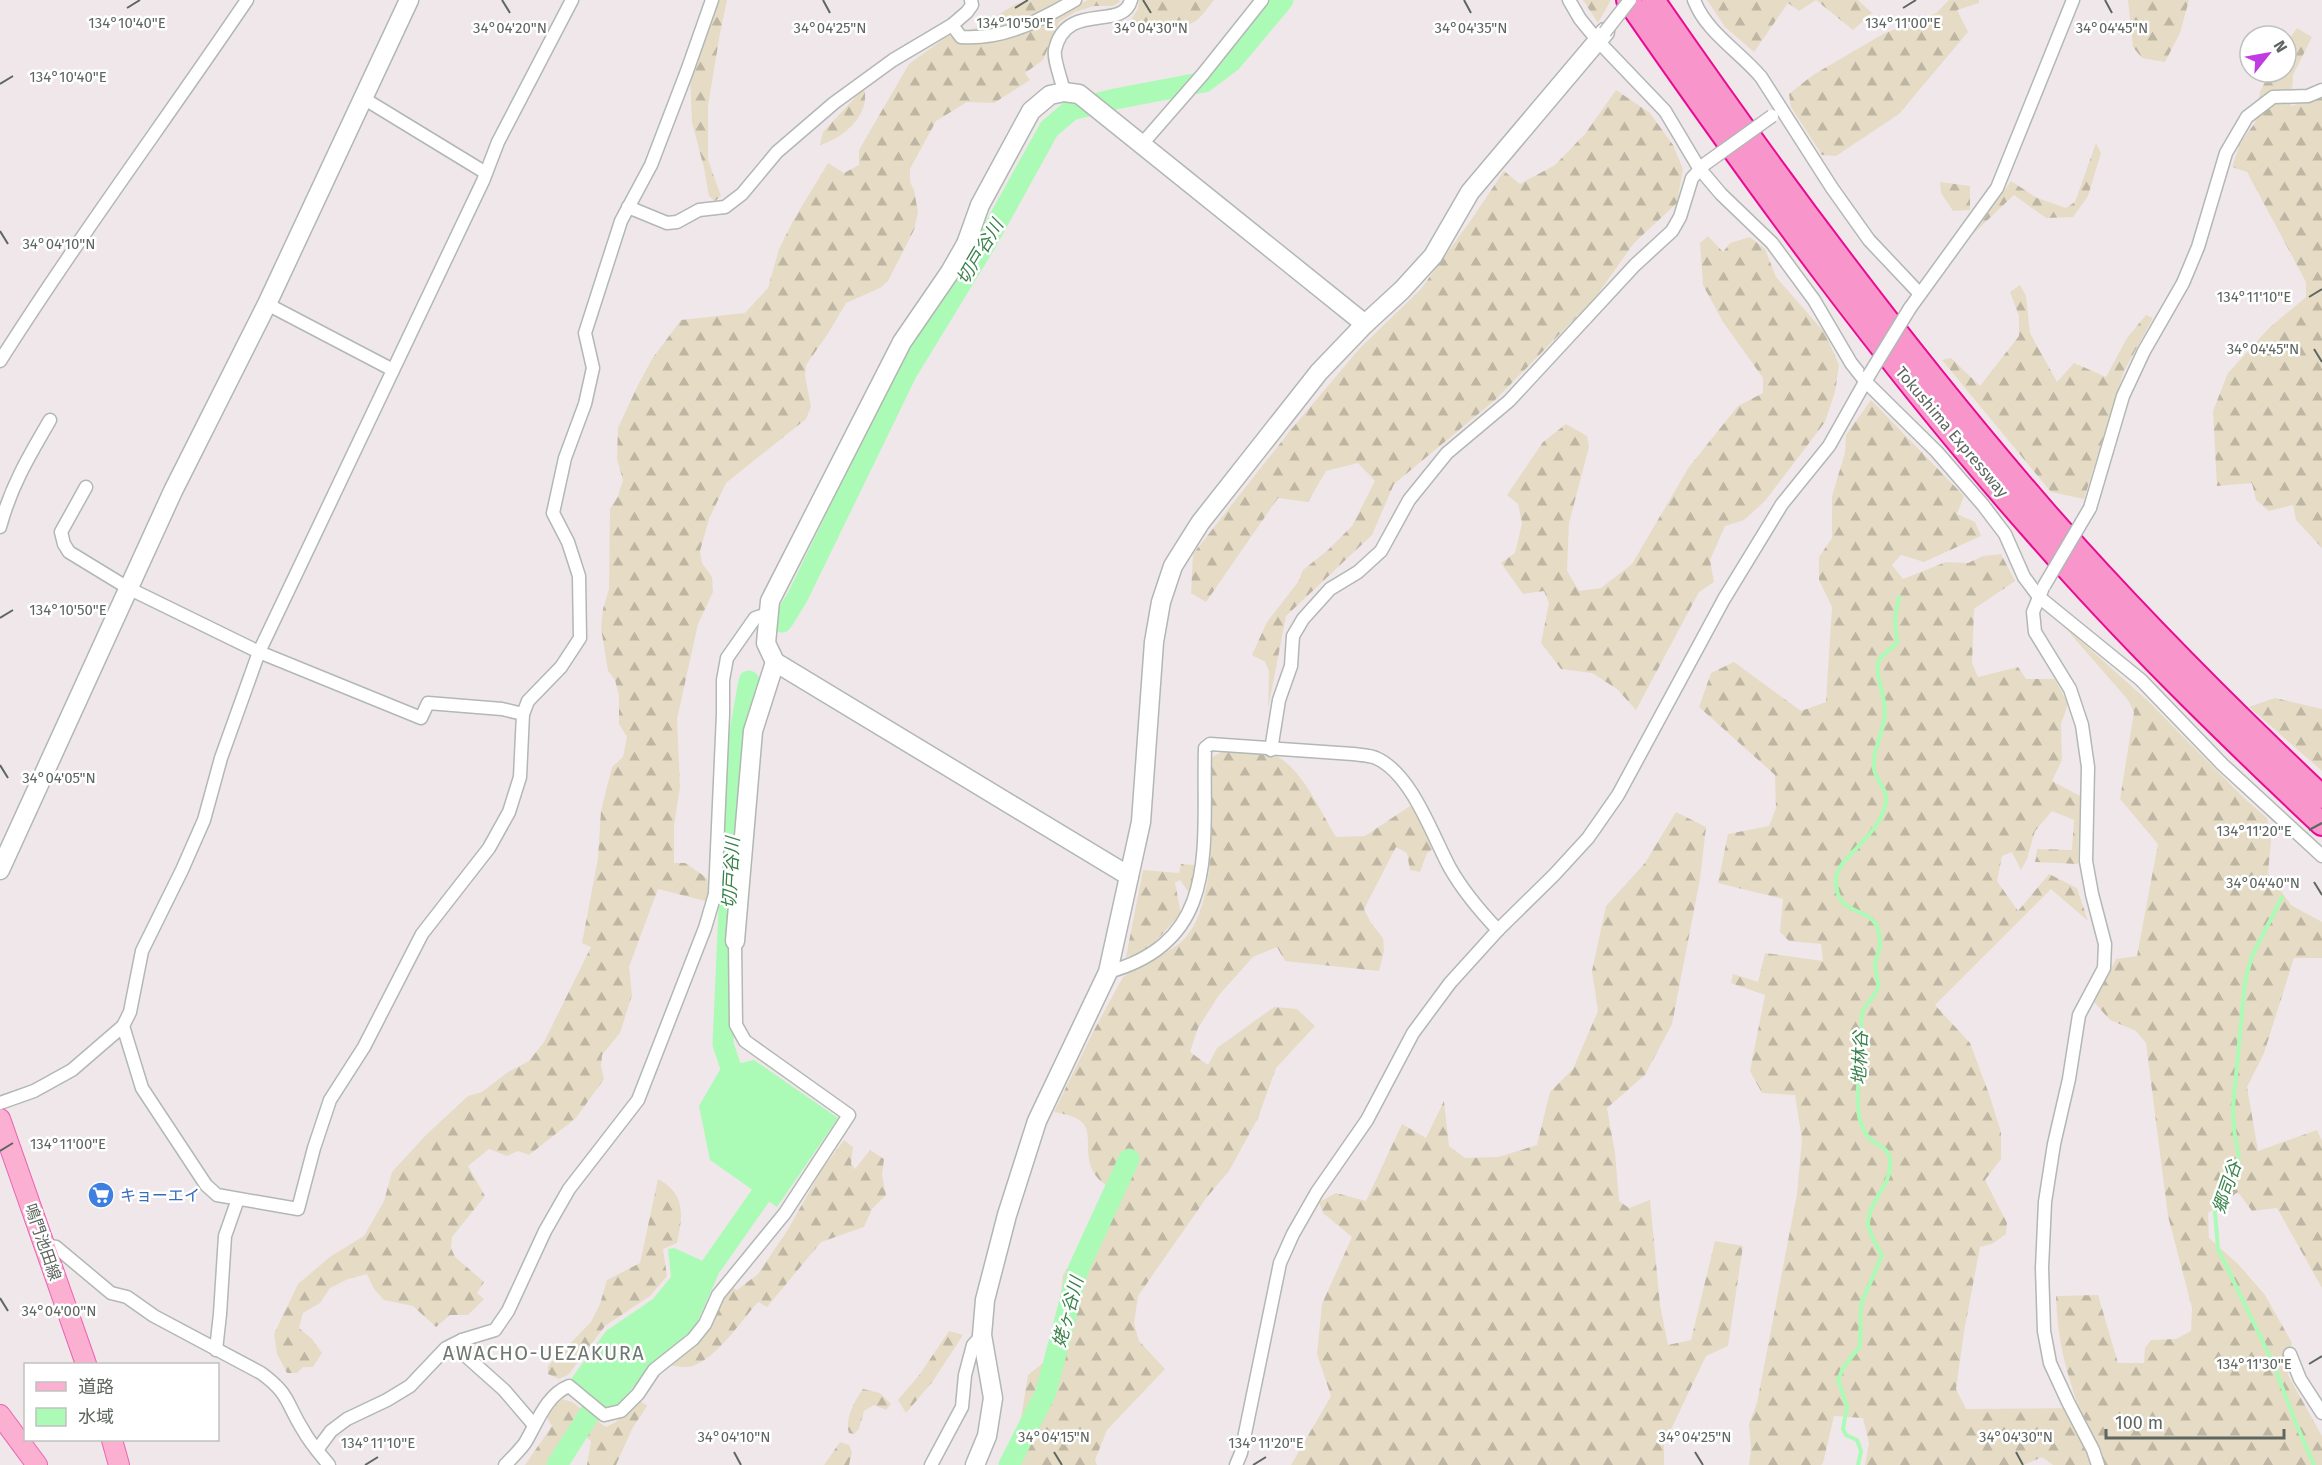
<svg xmlns="http://www.w3.org/2000/svg" width="2322" height="1465" font-family="'Fira Sans','Noto Sans JP',sans-serif">
  <style>
    .forest { fill: url(#forest-firs) }
    .water { fill: #abfbb7 }
    .lines { fill: none; stroke-linecap: round; stroke-linejoin: round }
    .stream { stroke: #abfbb7; stroke-width: 4 }
    .river { stroke: #abfbb7; stroke-width: 21 }
    .street-casing { stroke: #b2b8b4; stroke-width: 15 }
    .secondary-casing { stroke: #b1b8b3; stroke-width: 21 }
    .primary-casing { stroke: #eb64b1; stroke-width: 22 }
    .highway-casing { stroke: #eb0b92; stroke-width: 26 }
    .street { stroke: #fff; stroke-width: 12 }
    .secondary { stroke: #fff; stroke-width: 18 }
    .primary { stroke: #fbb0d2; stroke-width: 20 }
    .highway { stroke: #f895cb; stroke-width: 22 }
    .street-bridge-casing { stroke: #b2b8b4; stroke-width: 15; stroke-linecap: butt }
    .street-bridge { stroke: #fff; stroke-width: 12 }
    .ticks { fill: none; stroke: #5e6660; stroke-width: 2 }
    .labels { text-anchor: middle; dominant-baseline: central; stroke-width: 5; stroke-linejoin: round; paint-order: stroke }
    .street-label { font-size: 16px; fill: #5e6660; stroke: #fff }
    .shop-label { font-size: 16px; fill: #366cbe; stroke: #fff; text-anchor: start }
    .water-label { font-size: 18px; font-style: italic; fill: #398249; stroke: #fff }
    .quarter-label { font-size: 20px; letter-spacing: 1.5px; fill: #6f7871; stroke: #fff }
    .ticks-label { font-size: 15px; text-anchor: middle; fill: #5e6660; stroke: #fff; stroke-width: 5; stroke-linejoin: round; paint-order: stroke }
  </style>
  <defs>
    <pattern id="forest-firs" width="22" height="20" patternUnits="userSpaceOnUse" patternTransform="scale(1.5)"><rect width="22" height="20" fill="#e6dcc5"/><path d="M5 1l3.5 6h-7zM16 11l3.5 6h-7z" fill="#beb6a3"/></pattern>
  </defs>
  <rect width="100%" height="100%" fill="#f0e7eb"/>
  <g class="forest">
    <path d="M716 0H727L720 33 708 106V160L721 196 715 201 709 196 704 168 692 122 690 77Z"/>
    <path d="M1032 0H1060L1053 5 1052 18 1088 0H1119L1120 2 1113 6H1094L1075 12 1059 22 1043 60 1025 73 1030 80 994 103 967 102 936 121 910 169V182L914 190 918 213 914 230 888 281 880 288 846 303 829 332 806 365 805 375 811 407 806 419 726 483 709 519 700 551 702 563 712 577 713 592 698 624 677 719 680 787 674 826V863H685L707 878 710 894 705 901 658 889 629 967 632 995 620 1033 602 1055 601 1066 604 1079 576 1118 529 1155 518 1151 507 1156 489 1149 468 1166 485 1196 452 1237 451 1248 455 1257 484 1282 477 1293 484 1299 468 1315H450L436 1327 413 1306 384 1300 374 1289 367 1274 348 1279 330 1288 320 1303 303 1313 299 1328 312 1339 322 1353 313 1367H303L297 1373H287L277 1354 274 1334 298 1284 331 1256 364 1236 384 1201 392 1172 427 1134 468 1096 482 1092 508 1072 529 1061 544 1042 591 947 582 943 598 858 601 811 612 767 623 757 627 737 619 724V695L615 680 608 671 601 628 603 609 609 589 610 509 618 496 623 480 617 459 618 428 638 385 652 359 681 320 745 313 768 288 779 249 793 221 828 163 844 173 859 165V150L909 64 946 37 978 27 1016 4Z"/>
    <path d="M1139 0H1214C1208 7 1202 17 1194 22 1176 32 1147 30 1126 27L1138 9Z"/>
    <path d="M1583 0H1611L1598 23Z"/>
    <path d="M1707 0H1858L1872 13 1853 30 1816 0 1799 11 1788 3 1754 52 1725 27Z"/>
    <path d="M1949 0H1979V3L1957 10 1968 32 1899 114 1836 156 1822 155 1791 107 1789 94 1813 75 1883 34 1936 13Z"/>
    <path d="M2128 0H2189L2180 33 2165 62 2142 58 2133 47Z"/>
    <path d="M2297 28 2312 37 2293 75 2291 106 2322 96V548L2296 520 2293 505 2269 511 2256 500 2252 483 2217 486 2213 411 2228 373 2269 328 2306 297V282L2247 172 2232 167 2240 143 2255 123 2260 92 2270 72H2286L2297 51 2287 42Z"/>
    <path d="M864 88C871 114 844 138 820 145L823 132Z"/>
    <path d="M1616 90 1650 113 1673 145 1683 169 1677 203 1634 243 1595 298 1495 400 1394 484 1372 535 1286 616 1268 709 1269 671 1265 662 1252 655 1267 622 1298 582 1303 570 1328 550 1352 526 1375 481 1358 463 1326 471 1308 502 1278 498 1206 602 1191 593 1193 554 1289 432 1359 349 1421 289 1471 220 1504 171 1520 184 1555 165 1585 134Z"/>
    <path d="M2096 143 2101 153 2088 196 2073 217 2046 218 2014 195 1974 233 2011 181 2037 198 2066 208 2075 202Z"/>
    <path d="M1940 182 1970 186V210L1953 211 1941 193Z"/>
    <path d="M1708 236 1723 252 1730 243 1750 237 1765 249 1776 277 1825 333 1839 365 1835 392 1825 422 1765 501 1744 520 1725 526 1710 560 1714 582 1699 592 1636 710 1617 689 1592 673 1561 669 1541 643 1549 603 1544 591 1523 594 1501 563 1515 553 1522 523 1518 504 1507 495 1543 442 1566 424 1587 436 1589 447 1569 523 1567 571 1579 591 1601 588 1632 564 1689 467 1738 406 1763 393V378L1723 322 1703 285 1700 243Z"/>
    <path d="M2020 285 2026 296 2030 333 2057 382 2074 363 2106 377 2127 338 2146 315 2153 318 2124 371 2084 499 2051 492 1942 360 1951 358 1980 386 2019 336V316L2010 292Z"/>
    <path d="M1871 400 1964 496 1957 514 1975 522 1981 536 1924 562 1901 555 1892 565 1903 579 1946 562 1968 563 1983 556 2001 554 2015 581 1974 609 1972 663 1978 677 2018 667 2026 679H2055L2068 704 2061 724 2062 760 2052 781 2080 796 2078 864 2035 862 2037 849 2072 850 2074 820 2052 811 2035 831 2027 859 2021 870 2012 852 2002 856 1997 881 2018 911 2049 874 2077 888 2088 921 2051 889 1935 1005 1970 1043 1989 1094 2001 1132V1159L1985 1180 2007 1223 2006 1234 1992 1244 1980 1247 1964 1332 1956 1389 1966 1409 2079 1408C2065 1369 2057 1337 2056 1296L2098 1295 2118 1363H2144L2145 1348 2151 1340 2176 1339 2191 1331 2192 1308 2168 1216 2146 1043 2136 1031 2110 1020 2094 1002 2116 959 2137 956 2158 844 2120 799 2134 712 2128 700 2061 623 2148 701 2244 798 2267 818 2271 841 2268 873 2291 905 2322 922V958H2294L2264 1053 2247 1087 2258 1151 2317 1130 2322 1141V1288L2277 1208 2252 1211 2238 1192 2208 1213 2209 1238 2238 1264 2265 1295 2292 1343 2288 1375 2322 1436V1465H2053L2042 1457 2024 1465H1865L1869 1443 1863 1418 1834 1416 1823 1463 1821 1465H1749L1751 1448 1749 1424 1757 1403 1797 1194 1802 1139 1795 1095 1762 1093 1750 1071 1765 995 1731 983 1733 974 1758 982 1765 953 1823 961 1821 944 1789 941 1780 932 1783 899 1718 883 1728 834 1769 826 1776 808 1775 775 1699 707 1711 673 1734 662 1801 711 1826 702 1832 607 1819 580V557L1832 538V496L1845 453 1846 435Z"/>
    <path d="M2275 698 2322 709V771L2249 707Z"/>
    <path d="M1225 750 1277 756C1304 772 1320 811 1336 837L1365 836 1410 806 1413 807 1433 849 1427 853 1420 872 1410 870 1407 853 1396 847 1364 909 1371 923 1383 938 1384 951 1379 971 1285 961 1277 947 1253 957 1219 995 1198 1028 1190 1052 1208 1065 1217 1048 1274 1007 1297 1009 1315 1026 1276 1068 1258 1118 1229 1171 1207 1197 1138 1296 1134 1324 1139 1341 1165 1369 1107 1430 1095 1460 1097 1465H1010L1019 1430 1028 1375 1049 1358 1058 1323 1063 1275 1119 1194C1112 1189 1101 1183 1096 1176 1075 1146 1109 1120 1054 1112L1092 1034 1123 977 1144 963 1138 954 1126 957 1143 870 1179 873 1181 864 1197 865 1190 894 1180 880 1175 883 1181 914 1151 946 1159 957C1167 951 1178 946 1185 938 1218 902 1212 805 1211 758Z"/>
    <path d="M1676 812 1706 827 1700 879 1672 1024 1645 1075 1607 1108 1615 1153 1619 1201 1629 1208 1650 1200 1660 1305 1668 1345 1691 1340 1715 1241 1743 1246 1728 1346 1706 1356 1664 1444V1465H1291L1331 1396 1317 1354 1322 1304 1352 1237 1323 1213 1319 1202 1336 1193 1366 1201 1402 1124 1426 1138 1444 1101 1449 1146 1465 1158 1498 1157 1537 1145 1550 1092 1573 1069 1598 1011 1592 971 1606 906 1645 863Z"/>
    <path d="M844 1140 853 1147 851 1164 855 1169 870 1150 884 1159 882 1175 886 1195 872 1209 864 1227 821 1242 767 1307 758 1302C742 1320 718 1356 695 1365 686 1369 676 1366 667 1365 684 1354 701 1343 711 1324 717 1311 722 1299 731 1287L737 1290 758 1274 787 1231 821 1171Z"/>
    <path d="M658 1179C686 1194 683 1216 677 1243L663 1249 667 1276 650 1296 605 1326 568 1375 559 1379 548 1374V1366L591 1322 600 1304 607 1280 640 1263Z"/>
    <path d="M949 1331 963 1335 933 1381 906 1413 898 1400 920 1374Z"/>
    <path d="M863 1389 880 1393 891 1404 886 1410 874 1405 864 1411 859 1429 854 1434 849 1433C845 1418 854 1402 863 1389Z"/>
    <path d="M562 1399 572 1402 606 1427 616 1422 639 1400 647 1406 632 1429 616 1465H587L591 1441 575 1428 551 1465H525L552 1426 546 1416Z"/>
    <path d="M840 1442 849 1445 852 1452 849 1465H824Z"/>
  </g>
  <g class="water">
    <path d="M754 1060 838 1118 777 1207 710 1160 699 1106 721 1068Z"/>
    <path d="M674 1248 712 1265 719 1273 695 1327 653 1364 617 1406 603 1408 571 1379 606 1331 653 1299 671 1277 668 1249Z"/>
  </g>
  <g class="lines">
    <g class="stream">
      <path d="M2282 897 2252 956 2245 981 2233 1107 2234 1130 2239 1158 2235 1173 2221 1197 2215 1212 2218 1249 2273 1363 2295 1421 2314 1465"/>
      <path d="M1858 1465 1861 1451 1857 1440 1846 1435 1843 1429 1847 1406 1838 1380 1843 1368 1860 1346 1861 1304 1882 1256C1878 1247 1868 1232 1868 1223 1869 1199 1893 1185 1890 1160 1889 1147 1877 1146 1869 1138 1862 1130 1859 1120 1858 1109 1856 1088 1861 1067 1862 1046 1863 1036 1860 1024 1862 1014 1864 1004 1876 997 1878 987 1879 980 1875 972 1875 964 1876 957 1880 950 1880 943 1880 898 1835 925 1836 879 1836 858 1881 836 1886 802 1888 789 1876 781 1874 769 1872 749 1885 731 1885 711 1885 698 1875 672 1878 662 1881 655 1892 648 1897 643L1895 617 1899 597"/>
    </g>
    <g class="river">
      <path d="M782 622 797 598 907 372 987 241 1049 129 1071 110 1115 99 1204 82 1232 61 1283 0"/>
      <path d="M730 1065 723 1044 736 753 749 681"/>
      <path d="M712 1265 761 1195"/>
      <path d="M557 1465 590 1413"/>
      <path d="M1009 1465 1046 1392 1078 1270 1129 1159"/>
    </g>
    <defs>
      <g id="street">
        <path d="M1569 0 1580 19 1598 41 1665 111 1699 168 1721 194 1772 243 1814 300 1851 363 1866 382 1937 452 1983 505 2005 534 2024 577 2039 597 2141 680 2222 764 2322 856"/>
        <path d="M1694 0C1706 32 1739 51 1761 77L1832 188 1869 240 1920 294"/>
        <path d="M952 25 961 37C1003 40 1039 21 1075 0"/>
        <path d="M1064 92C1062 81 1053 59 1055 50 1066 0 1123 32 1131 0"/>
        <path d="M363 98 486 173"/>
        <path d="M1142 144 1203 74 1262 0"/>
        <path d="M628 207 667 223 677 222 699 210 725 207 742 194 777 152 834 103 893 60 952 25 967 12 972 5 971 0"/>
        <path d="M267 304 393 370"/>
        <path d="M1910 308 1997 188 2073 0"/>
        <path d="M0 361C78 238 165 121 247 0"/>
        <path d="M86 487 61 532 64 544 69 552 128 588 259 652 421 718 428 703 502 709 523 714"/>
        <path d="M2090 508 2123 396 2144 351 2183 283 2198 247 2226 153 2247 117 2273 97 2308 96 2322 90"/>
        <path d="M0 527C11 486 29 456 50 420"/>
        <path d="M2042 590 2033 612 2035 632 2070 689 2082 725 2088 767 2086 861 2092 894 2105 944 2104 968 2079 1015 2069 1079 2054 1144 2045 1202 2042 1268 2044 1331 2050 1363 2068 1402 2093 1450 2098 1465"/>
        <path d="M1271 750 1279 700 1291 666 1293 636 1303 619 1330 589 1358 572 1381 551 1409 500 1447 453 1509 401 1635 265 1672 231 1680 217 1692 178 1705 164"/>
        <path d="M1108 972C1223 941 1202 842 1205 748L1210 744 1353 754C1360 755 1370 755 1376 758 1412 774 1432 835 1450 868 1463 891 1480 911 1498 930"/>
        <path d="M123 1026 142 1088 206 1185 217 1195 298 1209 314 1148 330 1100 364 1047 422 934 489 848 509 812 520 777 523 714 528 701 561 667 580 638 579 576 568 542 553 513 565 458 585 404 593 368 585 333 621 221 651 165 687 71 712 0"/>
        <path d="M0 1103 34 1091 72 1070 123 1026 130 1012 142 951 182 870 204 820 221 758 259 652 483 181 498 142 572 0"/>
        <path d="M44 1245 56 1247 111 1293 127 1297 154 1316 261 1373C290 1394 286 1403 303 1430 310 1443 320 1454 329 1465"/>
        <path d="M462 1340 467 1357 504 1390 534 1425"/>
        <path d="M216 1350 220 1314 225 1236 238 1199"/>
        <path d="M2290 1354 2300 1379 2322 1413"/>
        <path d="M317 1450 331 1431 347 1419 387 1400 410 1386 446 1348 462 1340 495 1330 508 1311 545 1231 569 1189 638 1100 705 928 715 894 723 714V680L727 658 755 618 767 614"/>
        <path d="M505 1465C512 1458 519 1451 525 1443 537 1423 546 1395 569 1386L604 1415 621 1411 638 1394 654 1370 693 1339 705 1324 718 1295 785 1213 849 1115 745 1041 736 1025 735 941"/>
        <path d="M931 1465 962 1407 965 1375 973 1345 982 1335"/>
        <path d="M1236 1465 1241 1453 1280 1263 1293 1234 1317 1192 1367 1120 1413 1033 1450 983 1498 930 1554 875 1588 838 1618 795 1724 599 1782 504 1829 446 1869 375"/>
      </g>
      <g id="secondary">
        <path d="M0 870 173 491 267 304 409 0"/>
        <path d="M1129 876 775 662 766 643 770 601 902 342 950 272 966 244 980 205 1031 111 1050 95 1064 92 1079 94 1365 324"/>
        <path d="M735 941 753 731 775 662"/>
        <path d="M975 1465 987 1436 993 1398 982 1335 985 1300 1007 1215 1037 1121 1108 972 1141 822 1154 642 1161 602 1173 566 1200 523 1319 372 1365 324 1402 290 1433 256 1470 192 1605 32"/>
      </g>
      <g id="primary">
        <path d="M0 1119 86 1364"/>
        <path d="M0 1415 37 1465"/>
        <path d="M112 1440 119 1465"/>
      </g>
      <g id="highway">
        <path d="M1628 0C1756 184 1888 366 2037 534 2126 636 2223 731 2322 824"/>
        <path d="M1653 0C1776 178 1906 353 2048 516 2134 614 2227 707 2322 797"/>
      </g>
    </defs>
    <use href="#street" class="street-casing"/>
    <use href="#secondary" class="secondary-casing"/>
    <use href="#primary" class="primary-casing"/>
    <use href="#highway" class="highway-casing"/>
    <use href="#street" class="street"/>
    <use href="#secondary" class="secondary"/>
    <use href="#primary" class="primary"/>
    <use href="#highway" class="highway"/>
    <defs>
      <g id="street-bridge">
        <path d="M1605 32 1630 0"/>
        <path d="M1705 164 1772 116"/>
        <path d="M1869 375 1910 308"/>
        <path d="M2044 586 2090 508"/>
      </g>
    </defs>
    <use href="#street-bridge" class="street-bridge-casing"/>
    <use href="#street-bridge" class="street-bridge"/>
  </g>
  <path class="ticks" d="M502 0 510 13M823 0 830 13M1143 0 1151 13M1464 0 1471 13M2105 0 2112 13M127 8 140 0M1015 8 1028 0M1903 8 1916 0M0 84 13 76M0 231 8 244M2309 297 2322 289M2314 349 2322 362M0 618 13 610M0 765 8 778M2309 830 2322 823M2314 882 2322 895M0 1151 13 1143M0 1298 8 1311M2309 1364 2322 1356M734 1452 741 1465M1054 1452 1062 1465M1695 1452 1703 1465M2016 1452 2023 1465M365 1465 378 1457M1253 1465 1266 1457"/>
  <defs>
    <symbol id="supermarket-disc" viewBox="-11 -11 22 22"><circle r="9.5" fill="#3f7fe0" stroke="#fff"/><path d="M-6-5.5h2.5l.6 2H6L4.5 2H-2.5L-4.4-4H-6ZM-1.5 3.2a1.3 1.3 0 1 0 .1 0ZM3 3.2a1.3 1.3 0 1 0 .1 0Z" fill="#fff"/></symbol>
  </defs>
  <g fill-rule="evenodd">
    <use href="#supermarket-disc" x="86" y="1180" width="30" height="30"/>
  </g>
  <g class="labels">
    <g class="street-label">
      <text transform="translate(1952 432) rotate(50)">Tokushima Expressway</text>
      <text transform="translate(43 1242) rotate(71)">鳴門池田線</text>
    </g>
    <g class="shop-label">
      <text x="120" y="1195">キョーエイ</text>
    </g>
    <g class="water-label">
      <text transform="translate(980 252) rotate(-59)">切戸谷川</text>
      <text transform="translate(731 873) rotate(-87)">切戸谷川</text>
      <text transform="translate(1860 1058) rotate(-88)">地林谷</text>
      <text transform="translate(2227 1187) rotate(-71)">郷司谷</text>
      <text transform="translate(1068 1312) rotate(-75)">姥ヶ谷川</text>
    </g>
    <g class="quarter-label">
      <text x="544" y="1353">AWACHO-UEZAKURA</text>
    </g>
  </g>
  <g class="ticks-label">
    <text x="127" y="28">134°10'40"E</text>
    <text x="1015" y="28">134°10'50"E</text>
    <text x="1903" y="28">134°11'00"E</text>
    <text x="510" y="33">34°04'20"N</text>
    <text x="830" y="33">34°04'25"N</text>
    <text x="1151" y="33">34°04'30"N</text>
    <text x="1471" y="33">34°04'35"N</text>
    <text x="2112" y="33">34°04'45"N</text>
    <text x="68" y="82">134°10'40"E</text>
    <text x="59" y="249">34°04'10"N</text>
    <text x="2254" y="302">134°11'10"E</text>
    <text x="2263" y="354">34°04'45"N</text>
    <text x="68" y="615">134°10'50"E</text>
    <text x="59" y="783">34°04'05"N</text>
    <text x="2254" y="836">134°11'20"E</text>
    <text x="2263" y="888">34°04'40"N</text>
    <text x="68" y="1149">134°11'00"E</text>
    <text x="59" y="1316">34°04'00"N</text>
    <text x="2254" y="1369">134°11'30"E</text>
    <text x="734" y="1442">34°04'10"N</text>
    <text x="1054" y="1442">34°04'15"N</text>
    <text x="1695" y="1442">34°04'25"N</text>
    <text x="2016" y="1442">34°04'30"N</text>
    <text x="378" y="1448">134°11'10"E</text>
    <text x="1266" y="1448">134°11'20"E</text>
  </g>
  <rect x="24" y="1363" width="195" height="78" fill="#ffffff" stroke="#bfc2bf" stroke-width="1.5"/>
  <rect x="36" y="1382" width="30" height="9" fill="#fbb0d2" stroke="#bfc2bf" stroke-width="1.5"/>
  <text x="78" y="1393" font-size="18" fill="#5e6660">道路</text>
  <rect x="36" y="1408" width="30" height="18" fill="#abfbb7" stroke="#bfc2bf" stroke-width="1.5"/>
  <text x="78" y="1423" font-size="18" fill="#5e6660">水域</text>
  <g transform="translate(2268 54) rotate(59)"><circle r="28" fill="#ffffff" stroke="#bfc2bf" stroke-width="1.5"/>
  <path d="M0-4.5L10 22L0 15L-10 22Z" fill="#bf3be2"/>
  <text y="-9" font-size="16" font-weight="bold" text-anchor="middle" fill="#5e6660">N</text>
  </g>
  <path d="M2106 1429v9h178v-9" fill="none" stroke="#5e6660" stroke-width="3"/>
  <text x="2115" y="1429" font-size="18" fill="#5e6660" stroke="#ffffff" stroke-width="4.5" paint-order="stroke">100 m</text>
</svg>
